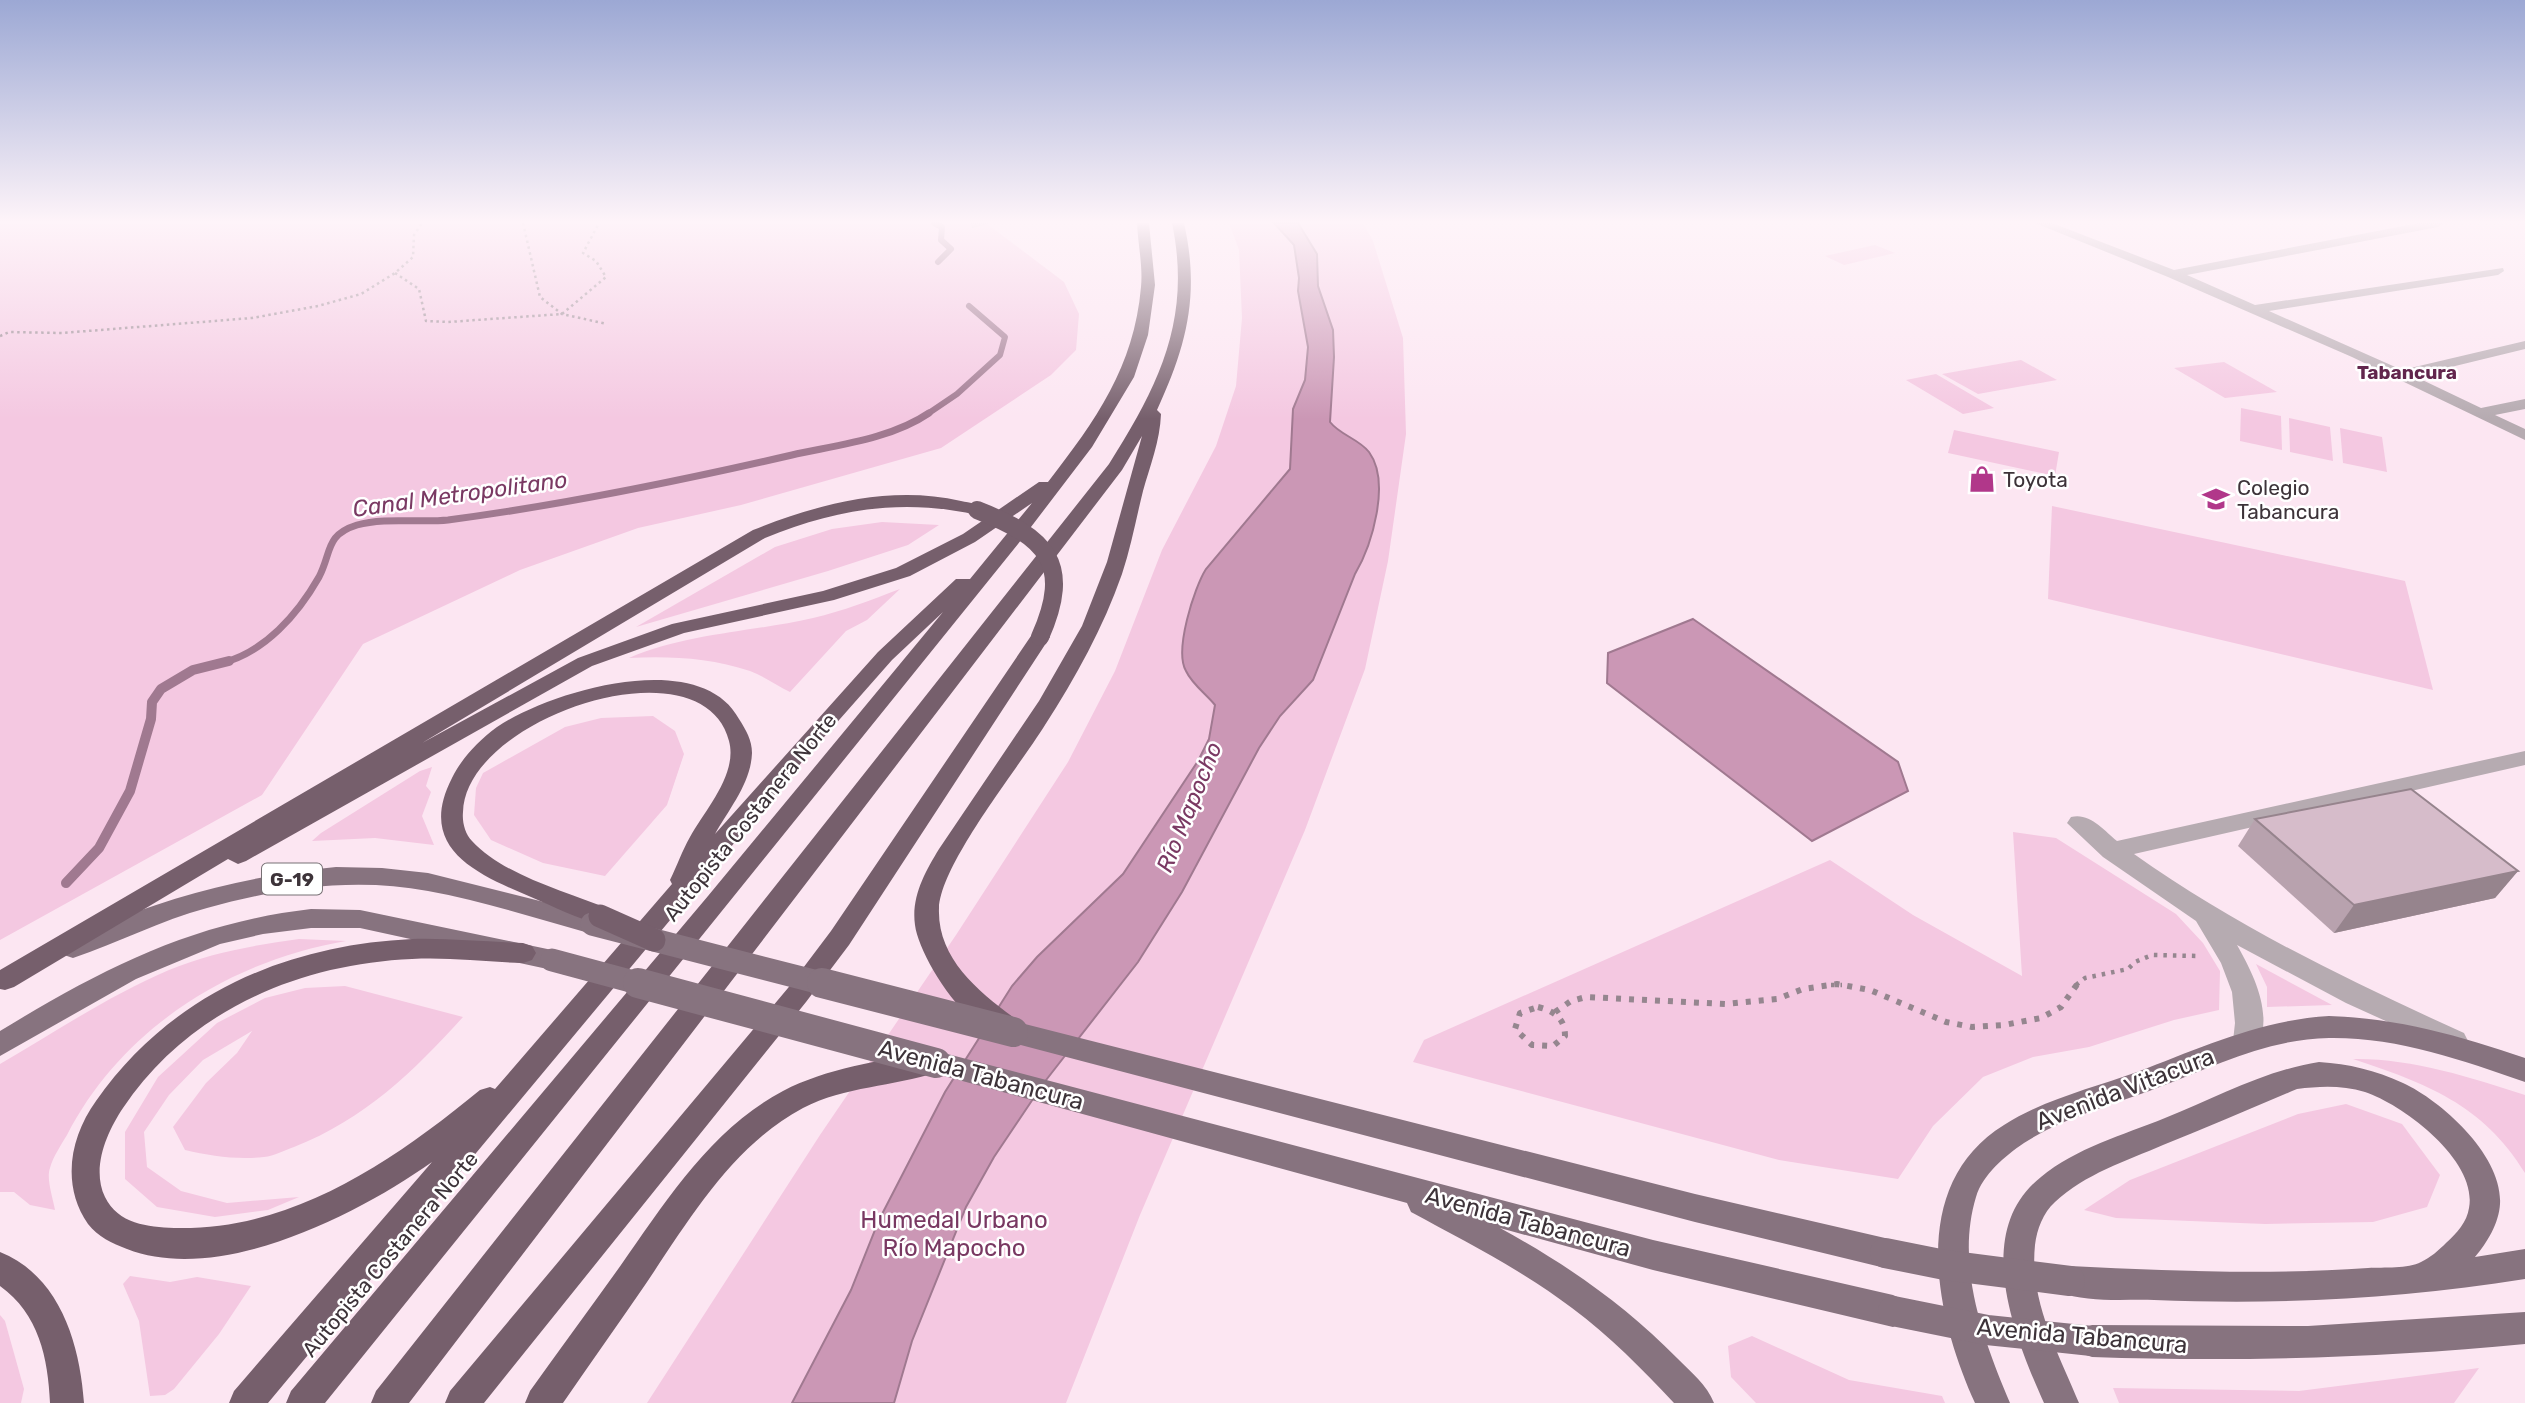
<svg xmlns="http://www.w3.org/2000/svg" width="2525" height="1403" font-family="Rubik,sans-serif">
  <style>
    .green { fill: #f4c8e1 }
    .water { fill: #cb97b5; stroke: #a07990; stroke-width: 2 }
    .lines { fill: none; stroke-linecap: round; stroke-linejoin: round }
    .stream-far2 { stroke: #a07990; stroke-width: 6 }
    .stream-far1 { stroke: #a07990; stroke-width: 7 }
    .stream { stroke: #a07990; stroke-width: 10 }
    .path-far2 { stroke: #95868f; stroke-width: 2.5; stroke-dasharray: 2.5 3.5; stroke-linecap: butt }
    .path-far1 { stroke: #95868f; stroke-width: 4.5; stroke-dasharray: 3.5 6; stroke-linecap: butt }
    .path { stroke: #95868f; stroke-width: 6; stroke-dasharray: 5 8; stroke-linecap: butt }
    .minor { fill: #b6abb1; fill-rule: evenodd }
    .major { fill: #87737f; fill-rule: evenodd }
    .highway { fill: #765f6c; fill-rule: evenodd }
    .major-bridge-far1 { stroke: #87737f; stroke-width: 23 }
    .major-bridge { stroke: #87737f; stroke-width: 30 }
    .highway-bridge-far1 { stroke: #765f6c; stroke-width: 18 }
    .highway-bridge { stroke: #765f6c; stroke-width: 23 }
    .wall { fill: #b8a2ae }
    .shaded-wall { fill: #96848d }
    .building { fill: #d6bcca; stroke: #96848d; stroke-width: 2 }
    .labels { text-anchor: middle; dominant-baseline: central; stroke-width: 5; stroke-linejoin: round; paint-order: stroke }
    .far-neighbourhood-label { font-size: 19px; font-weight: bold; fill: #62264d; stroke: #fff }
    .shield { fill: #fff; stroke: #777074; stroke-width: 2 }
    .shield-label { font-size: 19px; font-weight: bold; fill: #3d3339 }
    .poi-label { font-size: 21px; fill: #3d3339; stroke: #fff; text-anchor: start }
    .street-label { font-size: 21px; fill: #3d3339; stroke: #fff }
    .water-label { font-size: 23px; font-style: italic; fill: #7a3963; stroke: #fff }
    .near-street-label { font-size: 24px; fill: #3d3339; stroke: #fff }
    .near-park-label { font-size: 24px; fill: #793862; stroke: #fff }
  </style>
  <rect width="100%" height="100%" fill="#fce6f2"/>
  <g class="green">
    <path d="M0 223H986L1064 282 1079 314 1076 350 1051 375 941 448 741 505 638 528 520 570 363 644 262 795 0 940Z"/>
    <path d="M1229 223H1363L1373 241 1403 338 1406 434 1388 561 1365 669 1305 830 1140 1215 1066 1403H647L820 1135 956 935 1068 762 1115 671 1162 550 1216 446 1236 386 1242 318 1239 250Z"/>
    <path d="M1875 245 1895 253 1844 265 1825 256Z"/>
    <path d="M2021 360 2057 380 1978 394 1942 374Z"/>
    <path d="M2224 362 2277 392 2225 398 2174 368Z"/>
    <path d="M1936 374 1994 408 1963 414 1906 380Z"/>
    <path d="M2241 408 2281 416 2282 450 2240 441Z"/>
    <path d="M2289 418 2330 427 2333 461 2290 452Z"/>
    <path d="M2340 428 2382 437 2387 472 2343 463Z"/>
    <path d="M1954 430 2059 452 2055 476 1948 453Z"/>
    <path d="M2052 506 2405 581 2433 690 2048 599Z"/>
    <path d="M882 522 939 525 908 545 828 571 636 627 775 547 832 529Z"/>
    <path d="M900 589 867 620 846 631 790 692C777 686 764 676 750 671 710 658 671 656 629 658 688 633 752 632 813 618 843 611 871 600 900 589Z"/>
    <path d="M653 716 675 731 684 754 667 805 605 876 543 863 491 840 474 815 476 788 483 773 565 727 601 718Z"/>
    <path d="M432 767 426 786 431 792 422 816 434 845 375 838 312 841 321 833 420 771Z"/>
    <path d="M2013 832 2056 838 2176 914 2203 943 2220 971 2219 1010 2174 1020 2089 1047 2033 1057 1983 1077 1933 1126 1898 1179 1779 1160 1413 1062 1424 1040 1830 860 1913 915 2022 976Z"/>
    <path d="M299 939 346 941C230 961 122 1028 67 1135 61 1145 53 1157 50 1168 46 1179 53 1198 55 1210L30 1205 14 1192H0V1064C55 1032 110 995 169 970 210 953 255 945 299 939Z"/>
    <path d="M2256 964 2332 1005 2267 1007V987Z"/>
    <path d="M345 986 463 1017C413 1072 365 1119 294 1147 285 1150 274 1156 264 1157 237 1160 211 1156 185 1150L173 1127 206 1083 237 1053 252 1031 203 1060 169 1095 144 1132 147 1167 181 1191 227 1203 299 1197 268 1210 215 1217 157 1207 125 1179V1132L158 1077 217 1023 265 998 305 988Z"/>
    <path d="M2353 1059C2410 1058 2470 1077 2525 1095V1173C2483 1104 2425 1083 2353 1059Z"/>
    <path d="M2346 1104 2402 1124 2440 1175 2427 1207 2373 1222 2265 1224 2116 1218 2084 1210 2130 1180 2298 1114Z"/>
    <path d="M130 1276 170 1282 197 1277 251 1286 219 1334 174 1389 165 1395 150 1396 139 1321 123 1284Z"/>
    <path d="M0 1315 5 1321 24 1389 21 1403H0Z"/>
    <path d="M1752 1336 1849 1380 1942 1396 1945 1403H1756L1731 1377 1728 1346Z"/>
    <path d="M2479 1368 2454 1403H2119L2113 1388 2299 1391Z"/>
  </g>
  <g class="water">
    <path d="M1274 223H1298L1317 254 1318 286 1333 330 1334 357 1330 422C1340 435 1359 439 1369 452 1391 482 1372 545 1355 574L1313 680 1280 716 1259 748 1182 892 1138 962 1043 1084 994 1157 966 1207 912 1341 894 1403H792L851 1290 879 1220 945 1092 1012 986 1037 957 1123 874 1198 761 1209 739 1215 705C1206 694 1192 684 1186 671 1174 651 1194 588 1206 569L1290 469 1293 409 1305 380 1308 347 1298 291 1299 278 1294 245Z"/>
    <path d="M1693 619 1898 762 1908 791 1812 841 1607 683 1608 653Z"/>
  </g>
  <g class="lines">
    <g class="stream-far2">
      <path d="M934 223 942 227 941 240 951 249 938 262"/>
      <path d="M926 415 957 394 1000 355 1005 337 969 306"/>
    </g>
    <path class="stream-far1" d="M222 663C265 652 298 614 319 577 332 552 325 535 357 525 385 517 419 523 448 520 563 505 679 481 792 455 837 445 891 439 929 413"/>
    <path class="stream" d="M66 883 99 848 130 791 151 719 152 702 161 689 193 670 229 661"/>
    <g class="path-far2">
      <path d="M523 223 540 297 562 314 607 324"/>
      <path d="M395 273 419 289 426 321 448 322 562 314 606 277 596 261 583 253 599 223"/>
      <path d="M0 336 9 332 62 333 252 318 318 306 361 294 395 273 413 257 414 235 422 223"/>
    </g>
    <g class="path-far1">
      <path d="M1831 985H1842"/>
      <path d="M2076 985 2085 978 2128 969 2135 962 2152 955 2199 956"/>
    </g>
    <g class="path">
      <path d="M1538 1007C1554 1011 1565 1018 1565 1036L1553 1046 1532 1045 1515 1029 1520 1013Z"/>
      <path d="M1555 1012 1571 1001 1586 997 1726 1004 1777 999 1803 989 1837 984 1870 990 1946 1022 1972 1027 2004 1025 2041 1018 2061 1007 2078 983"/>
    </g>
    <g class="minor">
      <path d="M971 223H991L972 228Z"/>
      <path d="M2035 223H2052L2174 270 2419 223H2444L2438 227 2187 275 2255 305 2503 268 2504 271 2498 275 2269 311 2402 370 2525 341V349L2414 376 2481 408 2525 399V409L2495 415 2525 429V440L2352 357 2168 277Z"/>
      <path d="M2525 751V765L2134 854C2237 927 2349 981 2464 1033L2468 1041 2464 1049 2454 1052 2346 1003 2237 945C2254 975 2274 1015 2257 1049L2247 1052 2237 1049 2233 1041 2235 1023 2232 992 2221 963 2196 921 2103 857 2067 823 2071 817C2089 812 2104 830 2117 841Z"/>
    </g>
    <g class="major">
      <path d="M336 867 382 868 428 873 592 914 601 917 605 924 601 931 592 934C538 919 483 901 428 891 354 877 278 888 207 908 161 920 118 943 73 958L64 955 60 948C67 936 84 933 96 927 174 895 253 875 336 867Z"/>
      <path d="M311 909 360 910 552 950 561 953 565 960 561 967 552 970 360 928H311L263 934 220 944 136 979 0 1056V1031C102 969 190 923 311 909Z"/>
      <path d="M2329 1016C2397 1018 2461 1036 2525 1058V1082C2462 1060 2397 1037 2329 1038 2267 1039 2213 1067 2157 1088 2113 1105 2064 1117 2024 1143 2005 1156 1983 1174 1976 1197 1955 1266 1984 1341 2010 1403H1975C1935 1315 1907 1185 2004 1125 2045 1099 2093 1088 2137 1072 2200 1048 2260 1020 2329 1016Z"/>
      <path d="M1013 1021 1695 1194 1885 1238 1896 1243 1901 1253 1896 1263 1885 1268 1695 1222 1013 1043 1003 1040 999 1032 1003 1024Z"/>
      <path d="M936 1051 1653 1240 1893 1295 1904 1300 1909 1311 1904 1322 1893 1327 1653 1270 1500 1228C1566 1264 1625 1305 1677 1358 1691 1372 1707 1385 1714 1403H1674C1642 1369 1610 1336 1572 1308 1522 1270 1466 1242 1411 1212L1407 1203 926 1071 922 1063 926 1055Z"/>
      <path d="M2319 1062C2349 1064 2375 1070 2403 1083 2442 1101 2503 1156 2500 1204 2499 1223 2487 1243 2475 1257L2525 1249V1279C2402 1299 2279 1305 2154 1300 2124 1299 2087 1303 2059 1292L2054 1281 2059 1270 2070 1266C2169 1271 2269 1275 2368 1268 2384 1267 2408 1269 2421 1262 2430 1258 2439 1250 2446 1243 2457 1233 2467 1222 2469 1208 2478 1161 2404 1105 2365 1092 2342 1085 2320 1086 2297 1089 2252 1108 2208 1127 2163 1145 2126 1161 2085 1174 2055 1202 2043 1213 2037 1229 2035 1245 2029 1301 2059 1354 2079 1403H2044C2015 1338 1971 1232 2041 1177 2076 1148 2123 1135 2165 1118 2215 1098 2266 1070 2319 1062Z"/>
      <path d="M2525 1312V1344C2381 1358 2237 1362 2092 1357L2080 1353 2075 1341 2080 1329 2092 1325 2308 1326Z"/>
    </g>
    <g class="highway">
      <path d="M1137 223H1149L1155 285 1148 335 1134 377 1092 447 1018 544 325 1403H286L291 1391 708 896 943 612 892 660 795 770 268 1403H229L234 1391 432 1162C357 1215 220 1285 127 1249 112 1243 98 1237 88 1224 61 1185 70 1137 96 1101 170 995 285 945 412 939 449 938 486 942 523 943L532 946 536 953 532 960 523 963C486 962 449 957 412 959 298 964 188 1011 123 1108 107 1132 91 1168 105 1197 118 1224 148 1227 174 1228 292 1231 392 1162 480 1090L490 1087 495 1089 672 884 670 880C677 866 682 851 690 837 705 810 738 774 729 741 703 638 465 718 463 812 462 822 465 834 472 841 503 875 567 892 609 909L613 916 609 923 600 925C577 918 554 907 531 897 476 874 416 848 452 778 462 758 478 741 497 727 550 691 700 646 739 719 746 730 752 740 752 753 751 783 729 809 715 834L878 652 956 579H970L1032 503 975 542 910 576 834 600 684 633 592 666 246 861 238 864 228 859 14 987 5 990 0 989V970L753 530C818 504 890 485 961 501 970 503 980 503 986 510L977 515C903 498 835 509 765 538L422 743 578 658 672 624 823 591 896 568 963 534 1039 482H1048C1096 420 1134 367 1141 287 1143 267 1138 244 1137 223Z"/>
      <path d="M1172 223H1184C1200 294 1187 345 1157 410L1161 414C1160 441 1150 466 1143 491 1136 519 1131 547 1122 574 1103 628 1076 677 1045 725 1019 767 941 863 939 908 937 957 976 990 1013 1017L1017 1025 1013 1033C974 1046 919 958 915 925 911 897 925 872 939 849L1039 701 1082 626 1107 562 1142 436 1122 470 409 1403H371L376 1391 1109 464C1159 385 1192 319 1172 223Z"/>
      <path d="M1040 631 1047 633 1050 637 849 945 806 1002 484 1403H445L450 1391 788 988 831 931 1033 633Z"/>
      <path d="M927 1052 937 1056 941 1064 937 1072C893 1087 845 1086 803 1108 732 1146 689 1220 645 1285 618 1324 590 1364 563 1403H525L530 1391C560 1349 591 1307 621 1265 666 1201 711 1129 783 1091 827 1068 879 1061 927 1052Z"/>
      <path d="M0 1252C60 1276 80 1344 84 1403H50C48 1358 39 1314 0 1286Z"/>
    </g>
    <g class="major-bridge-far1">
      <path d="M592 924 829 985"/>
      <path d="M552 960 645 985"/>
    </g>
    <g class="major-bridge">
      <path d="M638 983 936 1063"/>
      <path d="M822 983 1013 1032"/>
      <path d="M1885 1253 1945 1265 2070 1281"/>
      <path d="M1893 1311 1987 1330 2092 1341"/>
    </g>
    <path class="highway-bridge-far1" d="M977 510C1046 537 1073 563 1040 637"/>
    <path class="highway-bridge" d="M600 916 654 940"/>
  </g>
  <path class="wall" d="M2255 819 2518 871 2495 898 2334 933 2238 846Z"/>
  <path class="shaded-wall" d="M2518 871 2495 898 2334 933 2354 905Z"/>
  <path class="building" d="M2411 789 2518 871 2354 905 2255 819Z"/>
  <linearGradient id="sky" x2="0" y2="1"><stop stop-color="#9ca8d4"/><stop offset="0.53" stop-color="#fef4f9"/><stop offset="1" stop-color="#fef4f9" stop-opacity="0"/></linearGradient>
  <rect width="2525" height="419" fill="url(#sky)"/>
  <defs>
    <symbol id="shop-bare" viewBox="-9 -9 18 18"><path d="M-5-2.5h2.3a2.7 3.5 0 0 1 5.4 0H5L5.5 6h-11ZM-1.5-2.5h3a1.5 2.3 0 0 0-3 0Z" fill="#b1378a" stroke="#fff" stroke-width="2.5" paint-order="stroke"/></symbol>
    <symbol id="school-bare" viewBox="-9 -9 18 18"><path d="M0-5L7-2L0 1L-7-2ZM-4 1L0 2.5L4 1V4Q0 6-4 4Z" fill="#b1378a" stroke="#fff" stroke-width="2.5" paint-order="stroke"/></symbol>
  </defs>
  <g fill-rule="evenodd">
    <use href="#shop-bare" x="1963" y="460" width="38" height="38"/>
    <use href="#school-bare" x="2197" y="480" width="38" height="38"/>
  </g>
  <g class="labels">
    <g class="far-neighbourhood-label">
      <text x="2407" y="372">Tabancura</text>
    </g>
    <rect class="shield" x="262" y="863.5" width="60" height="31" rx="5"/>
    <g class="shield-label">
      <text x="292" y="879">G-19</text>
    </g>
    <g class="poi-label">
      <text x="2003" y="479">Toyota</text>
      <text x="2237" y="487">Colegio<tspan x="2237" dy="24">Tabancura</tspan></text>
    </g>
    <g class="street-label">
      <text transform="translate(750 817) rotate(-51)">Autopista Costanera Norte</text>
      <text transform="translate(390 1254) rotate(-50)">Autopista Costanera Norte</text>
    </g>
    <g class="water-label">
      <text transform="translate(460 494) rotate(-8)">Canal Metropolitano</text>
      <text transform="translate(1189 807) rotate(-68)">Río Mapocho</text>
    </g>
    <g class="near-street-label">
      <text transform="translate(981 1075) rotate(15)">Avenida Tabancura</text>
      <text transform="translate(2125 1089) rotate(-21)">Avenida Vitacura</text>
      <text transform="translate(1528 1222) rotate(15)">Avenida Tabancura</text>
      <text transform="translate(2082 1336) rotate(5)">Avenida Tabancura</text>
    </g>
    <g class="near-park-label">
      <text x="954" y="1220">Humedal Urbano<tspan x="954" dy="28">Río Mapocho</tspan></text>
    </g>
  </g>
</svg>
